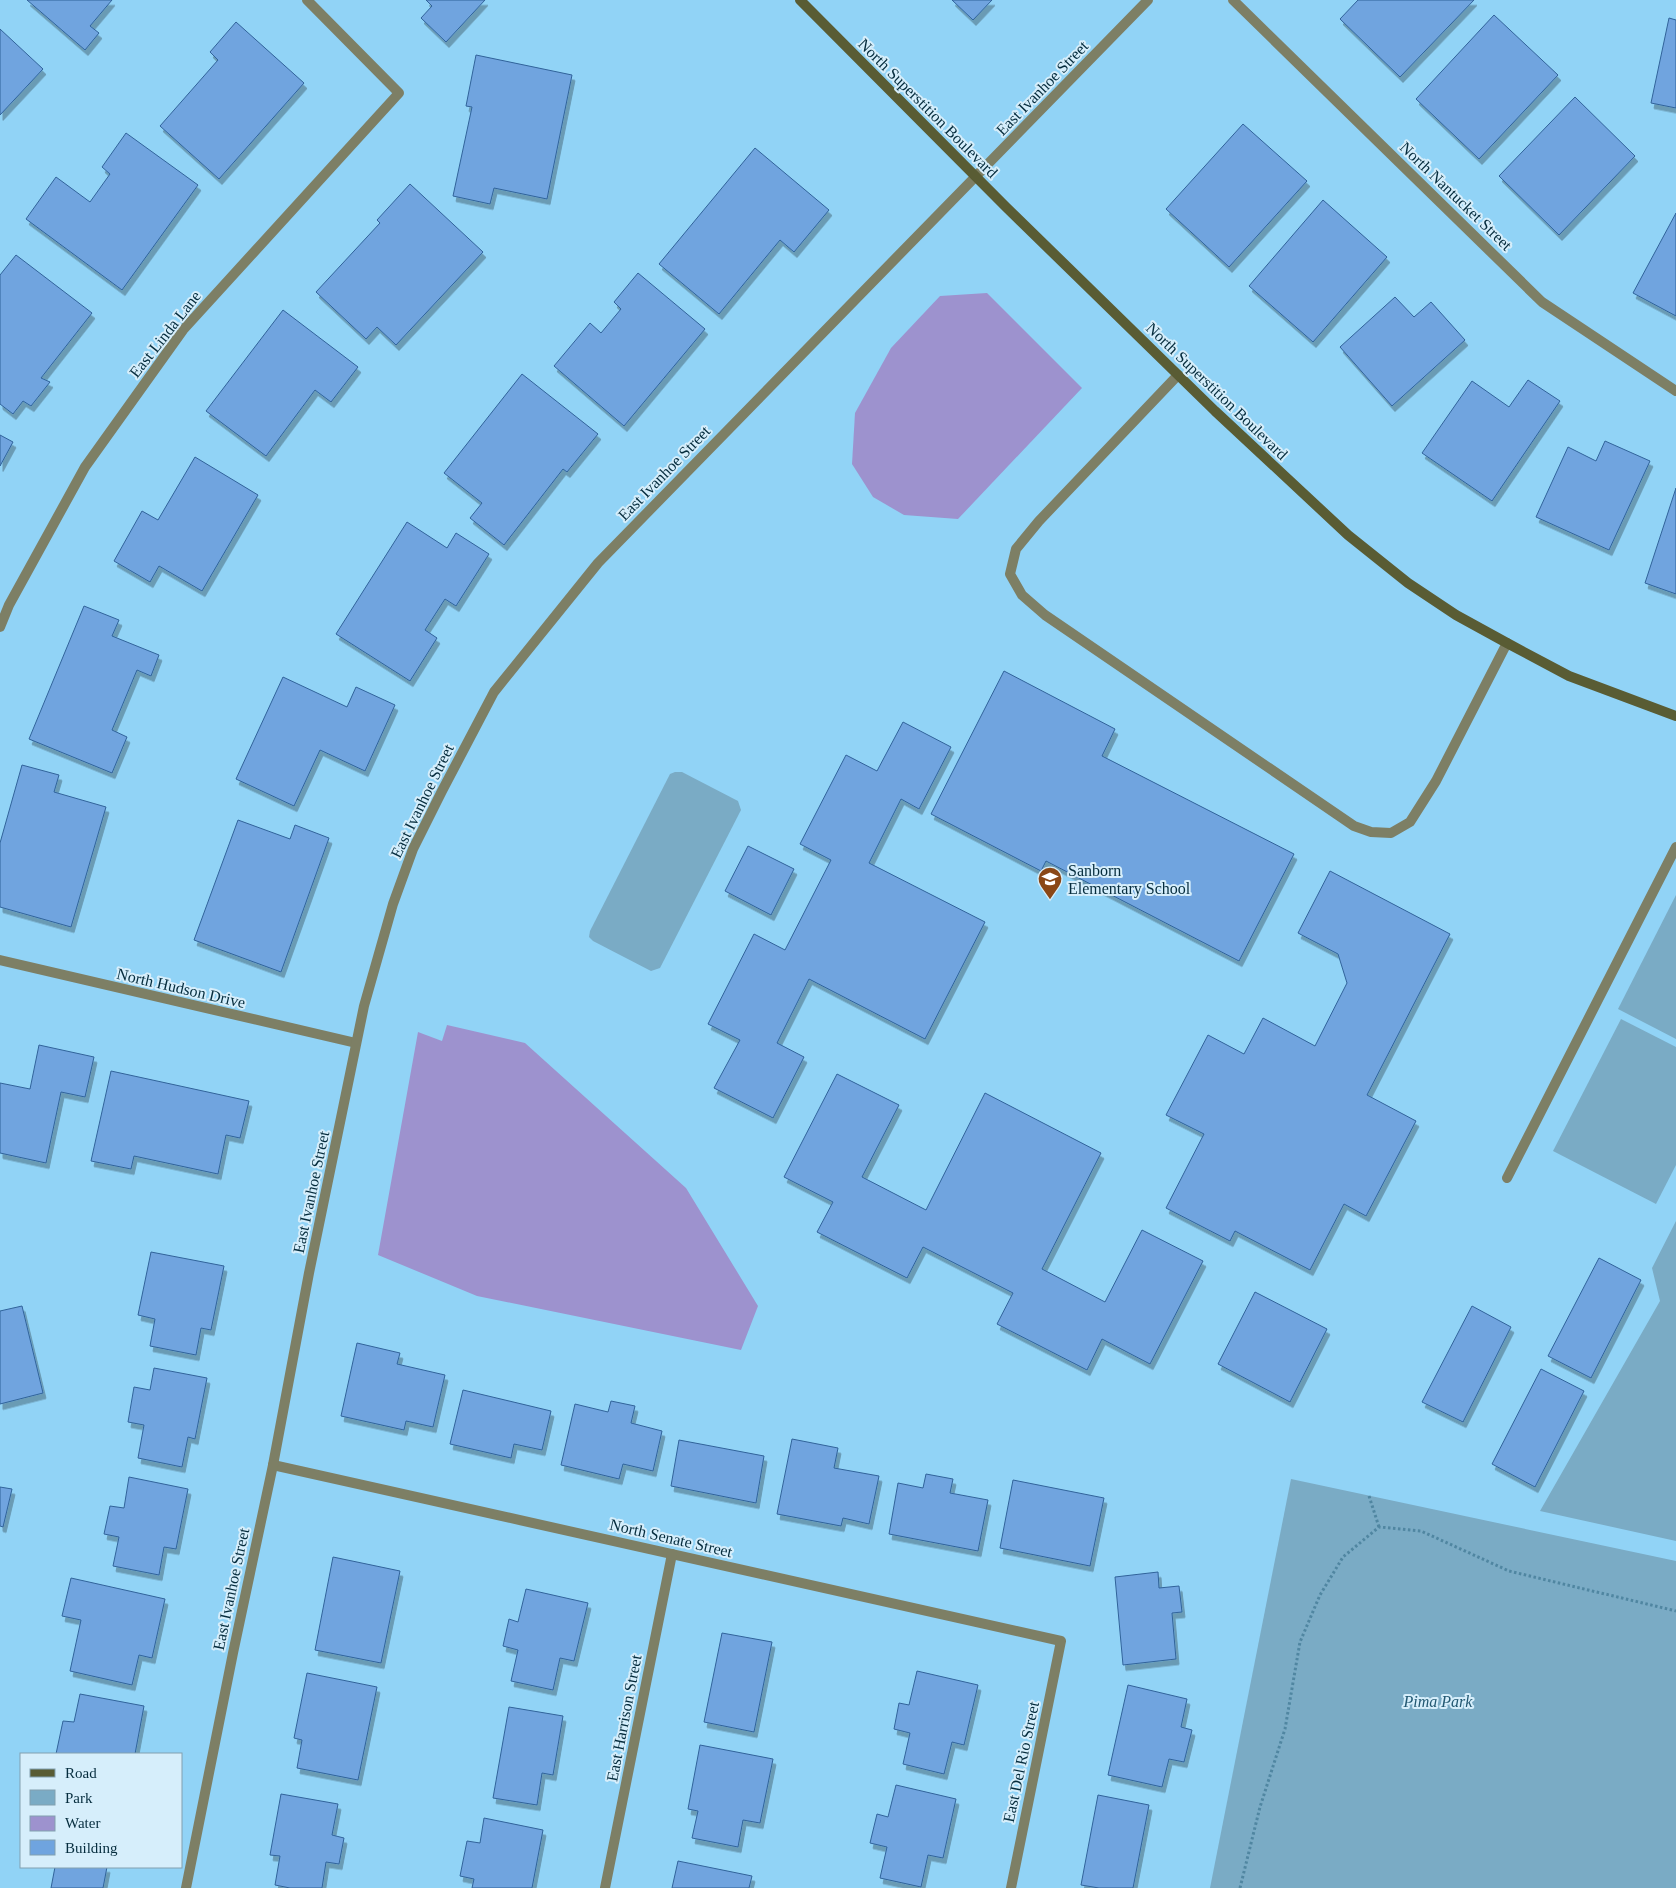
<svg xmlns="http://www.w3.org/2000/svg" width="1676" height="1888" font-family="'Times New Roman',serif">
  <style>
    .green { fill: #7aabc5 }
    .water { fill: #9d92ce }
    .building { fill: #6fa4df; stroke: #31639a; filter: url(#shadow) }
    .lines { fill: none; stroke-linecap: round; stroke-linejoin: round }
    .path { stroke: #5086a1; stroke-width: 3; stroke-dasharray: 2.5 2.5; stroke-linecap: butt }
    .lane { stroke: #7d7f65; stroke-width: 10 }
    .street { stroke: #7d7f65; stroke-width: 10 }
    .secondary { stroke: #595c34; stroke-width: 10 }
    .labels { text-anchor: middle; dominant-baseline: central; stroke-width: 4; stroke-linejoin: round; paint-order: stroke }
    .street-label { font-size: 16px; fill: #052c3d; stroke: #d6eefb }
    .poi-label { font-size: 16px; fill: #052c3d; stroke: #d6eefb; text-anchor: start }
    .park-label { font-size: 16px; font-style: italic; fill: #225872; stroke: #d6eefb }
  </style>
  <defs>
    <filter id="shadow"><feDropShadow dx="3" dy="5.5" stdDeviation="0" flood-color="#0004"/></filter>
  </defs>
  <rect width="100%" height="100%" fill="#91d3f6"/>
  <g class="green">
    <path d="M675 772H682L738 801 741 810 660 968 651 971 593 941 589 937 590 931 670 774Z"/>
    <path d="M1676 895V1039L1618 1009Z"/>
    <path d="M1621 1019 1676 1047V1165L1656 1204 1553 1151Z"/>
    <path d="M1676 1221V1541L1540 1511 1660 1301 1652 1268Z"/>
    <path d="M1291 1479 1676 1561V1888H1210Z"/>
  </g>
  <g class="water">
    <path d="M987 293 1082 388 958 519 904 515 873 497 852 464 855 413 891 348 940 296Z"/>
    <path d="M447 1025 525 1043 686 1188 758 1306 741 1350 477 1296 378 1255 418 1032 442 1041Z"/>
  </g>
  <g class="building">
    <path d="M27 0H112L90 26 99 33 85 50Z"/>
    <path d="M426 0H485L446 42 421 18 432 6Z"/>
    <path d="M952 0H992L973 20Z"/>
    <path d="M1358 0H1474L1400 77 1340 19Z"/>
    <path d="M1494 15 1558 75 1479 159 1416 99Z"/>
    <path d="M1669 18 1676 20V108L1651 103Z"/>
    <path d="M236 22 304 83 219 179 160 126 218 60 210 52Z"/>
    <path d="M0 29 43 69 0 115Z"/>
    <path d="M476 55 572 75 547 199 494 188 490 204 453 196 472 107 466 106Z"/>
    <path d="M1575 97 1635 156 1559 235 1499 176Z"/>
    <path d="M1243 124 1307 181 1229 267 1166 209Z"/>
    <path d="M126 133 198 185 122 290 26 219 56 177 90 202 110 174 102 167Z"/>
    <path d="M755 148 829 210 794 252 780 240 719 314 659 264Z"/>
    <path d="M410 184 483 252 396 345 377 327 366 339 316 292 380 223 377 220Z"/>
    <path d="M1323 200 1387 257 1313 342 1249 286Z"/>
    <path d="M1676 213V316L1633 293Z"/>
    <path d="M16 255 92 313 41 378 50 382 31 406 23 401 13 414 0 404V275Z"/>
    <path d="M638 273 705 329 624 426 554 366 590 323 601 333 621 309 614 302Z"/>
    <path d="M1395 297 1414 317 1431 302 1465 340 1392 406 1340 347Z"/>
    <path d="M283 310 358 367 331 402 315 390 266 456 206 411Z"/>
    <path d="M522 374 598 434 567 472 563 469 504 545 470 518 482 503 444 473Z"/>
    <path d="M1528 380 1560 401 1492 501 1422 453 1472 381 1509 407Z"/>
    <path d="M0 435 13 442 0 466Z"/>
    <path d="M1605 441 1650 461 1609 550 1536 517 1568 447 1596 461Z"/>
    <path d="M195 457 258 495 202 591 159 566 150 582 114 561 142 511 158 520Z"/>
    <path d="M1676 488V594L1645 583Z"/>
    <path d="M407 522 447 548 456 533 489 554 456 606 445 599 425 630 437 638 410 681 336 634Z"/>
    <path d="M84 606 119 620 112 636 159 655 151 676 137 670 112 730 127 737 112 773 29 739Z"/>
    <path d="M1004 671 1115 729 1102 756 1294 854 1239 961 1046 861 1041 871 931 814Z"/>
    <path d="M283 677 347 707 356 687 395 705 365 771 320 750 294 806 236 779Z"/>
    <path d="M903 722 951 747 919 809 901 799 869 863 985 922 925 1039 809 979 777 1043 804 1057 773 1118 714 1088 740 1040 708 1024 754 934 785 950 831 860 800 844 846 755 877 771Z"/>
    <path d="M22 765 59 775 54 792 106 807 71 927 0 907V843Z"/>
    <path d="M238 820 290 839 295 825 329 838 281 972 194 940Z"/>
    <path d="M748 846 794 869 771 915 725 891Z"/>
    <path d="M1330 871 1450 934 1367 1095 1416 1121 1366 1216 1344 1204 1310 1270 1235 1231 1230 1241 1166 1208 1204 1134 1166 1115 1208 1035 1244 1054 1263 1018 1315 1046 1347 983 1338 954 1298 933Z"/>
    <path d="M39 1045 94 1057 85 1097 61 1092 46 1163 0 1153V1083L30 1089Z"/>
    <path d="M111 1071 249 1101 240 1138 226 1135 218 1174 134 1156 131 1169 91 1161Z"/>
    <path d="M837 1074 899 1105 862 1177 926 1210 985 1093 1101 1153 1042 1269 1105 1302 1142 1230 1203 1261 1150 1364 1102 1339 1087 1370 997 1324 1013 1293 923 1247 907 1278 817 1232 833 1202 784 1177Z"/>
    <path d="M151 1252 224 1266 211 1330 201 1328 196 1355 150 1346 155 1319 138 1315Z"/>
    <path d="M1599 1258 1641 1280 1591 1378 1548 1356Z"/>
    <path d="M1255 1292 1327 1329 1290 1402 1218 1364Z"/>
    <path d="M22 1306 43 1393 0 1404V1311Z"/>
    <path d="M1472 1306 1511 1327 1463 1422 1422 1402Z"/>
    <path d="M357 1343 400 1353 397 1364 445 1375 433 1427 406 1421 404 1430 341 1416Z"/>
    <path d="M154 1368 207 1378 195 1439 188 1437 182 1467 138 1458 144 1425 128 1422 134 1387 150 1390Z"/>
    <path d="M1541 1369 1584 1391 1535 1487 1492 1464Z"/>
    <path d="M463 1390 551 1411 542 1450 514 1444 511 1458 450 1444Z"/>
    <path d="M611 1401 635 1406 631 1423 662 1431 653 1471 623 1464 619 1479 561 1465 575 1404 608 1412Z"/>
    <path d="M792 1439 838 1448 834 1468 879 1476 869 1524 843 1518 841 1526 777 1514Z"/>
    <path d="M679 1440 764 1456 756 1503 671 1486Z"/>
    <path d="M926 1474 953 1479 950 1493 988 1500 978 1551 889 1534 898 1483 923 1488Z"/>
    <path d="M129 1477 188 1489 176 1549 164 1547 159 1575 113 1566 119 1537 104 1534 110 1506 124 1508Z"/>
    <path d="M1013 1480 1104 1498 1090 1566 1000 1548Z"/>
    <path d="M0 1487 12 1489 3 1527 0 1526Z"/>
    <path d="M333 1557 400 1571 381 1663 315 1650Z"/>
    <path d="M1158 1572 1159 1588 1179 1586 1182 1612 1172 1613 1176 1659 1123 1665 1115 1577Z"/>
    <path d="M71 1578 165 1599 152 1658 139 1655 132 1685 70 1671 81 1620 62 1616Z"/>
    <path d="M526 1589 588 1603 574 1661 560 1658 553 1690 511 1681 518 1650 503 1646 509 1619 518 1622Z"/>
    <path d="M722 1633 772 1642 754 1732 704 1722Z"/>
    <path d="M917 1671 978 1685 964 1745 952 1742 944 1774 903 1764 910 1733 894 1729 899 1703 909 1705Z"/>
    <path d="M307 1673 377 1687 358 1780 297 1768 302 1740 294 1738Z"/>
    <path d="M1128 1685 1187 1699 1181 1727 1192 1730 1184 1762 1169 1759 1162 1787 1108 1775Z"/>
    <path d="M80 1694 144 1706 135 1754H56L63 1721 74 1722Z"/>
    <path d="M509 1707 563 1716 553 1775 542 1773 537 1805 493 1798Z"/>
    <path d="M700 1745 773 1759 760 1823 743 1820 738 1847 692 1838 698 1811 688 1809Z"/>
    <path d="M896 1785 956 1799 943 1858 928 1855 921 1887 880 1878 887 1847 870 1843 877 1814 888 1817Z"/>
    <path d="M281 1794 338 1804 332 1835 344 1838 339 1864 326 1862 322 1888H290L275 1885 280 1856 270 1855Z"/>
    <path d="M1098 1795 1149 1805 1133 1888H1099L1081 1885Z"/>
    <path d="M484 1818 543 1830 532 1888H472L474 1879 460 1876 467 1841 480 1843Z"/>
    <path d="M678 1861 752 1876 749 1888H672Z"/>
    <path d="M55 1867H107L103 1888H51Z"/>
  </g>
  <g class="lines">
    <g class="path">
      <path d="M1369 1496 1379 1527"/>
      <path d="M1240 1888 1260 1807 1285 1729 1300 1642 1320 1595 1343 1557 1379 1527 1421 1531 1509 1571 1676 1611"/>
    </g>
    <g class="lane">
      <path d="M1178 375 1039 521 1016 549 1010 574 1022 595 1045 615 1354 826 1371 832 1391 833 1410 822 1436 781 1507 643"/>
      <path d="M1507 1178 1676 847"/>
    </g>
    <g class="street">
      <path d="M1233 0 1542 302 1676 391"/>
      <path d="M0 627 9 605 85 467 183 330 399 93 307 0"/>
      <path d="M0 960 356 1043"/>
      <path d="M273 1465 1061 1641 1011 1888"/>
      <path d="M186 1888 233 1653 273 1465 309 1273 364 1006 393 904 413 849 442 791 494 692 598 563 1148 0"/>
      <path d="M605 1888 672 1554"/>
    </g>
    <path class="secondary" d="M800 0 1006 207 1215 411 1348 535 1408 583 1456 615 1507 643 1569 676 1676 716"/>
  </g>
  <defs>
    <symbol id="school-pin" viewBox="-11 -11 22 30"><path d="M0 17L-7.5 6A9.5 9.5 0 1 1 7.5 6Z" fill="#8a4716" stroke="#d6eefb"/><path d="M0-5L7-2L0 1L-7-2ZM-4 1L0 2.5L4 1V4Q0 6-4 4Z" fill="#fff"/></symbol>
  </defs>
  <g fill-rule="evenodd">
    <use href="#school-pin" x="1036" y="865" width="28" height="38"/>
  </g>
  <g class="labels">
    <g class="street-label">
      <text transform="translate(1042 88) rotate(-46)">East Ivanhoe Street</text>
      <text transform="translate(928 108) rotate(45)">North Superstition Boulevard</text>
      <text transform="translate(1456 196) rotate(44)">North Nantucket Street</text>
      <text transform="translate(165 334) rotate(-52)">East Linda Lane</text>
      <text transform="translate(1217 391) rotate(44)">North Superstition Boulevard</text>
      <text transform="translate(664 473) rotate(-46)">East Ivanhoe Street</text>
      <text transform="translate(422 801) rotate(-64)">East Ivanhoe Street</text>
      <text transform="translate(181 988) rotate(13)">North Hudson Drive</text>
      <text transform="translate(311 1192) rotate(-78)">East Ivanhoe Street</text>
      <text transform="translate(671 1538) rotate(13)">North Senate Street</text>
      <text transform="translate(231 1589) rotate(-78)">East Ivanhoe Street</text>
      <text transform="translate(624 1718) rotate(-79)">East Harrison Street</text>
      <text transform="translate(1021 1762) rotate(-78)">East Del Rio Street</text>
    </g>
    <g class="poi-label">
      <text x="1068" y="870">Sanborn<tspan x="1068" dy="18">Elementary School</tspan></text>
    </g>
    <g class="park-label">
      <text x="1438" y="1701">Pima Park</text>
    </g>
  </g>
  <rect x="20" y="1753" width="162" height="115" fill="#d6eefb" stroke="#82a0af"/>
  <rect x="30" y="1769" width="25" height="8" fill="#595c34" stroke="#82a0af"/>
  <text x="65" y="1778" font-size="15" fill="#052c3d">Road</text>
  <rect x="30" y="1790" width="25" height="15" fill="#7aabc5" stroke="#82a0af"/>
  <text x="65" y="1803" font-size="15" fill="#052c3d">Park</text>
  <rect x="30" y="1816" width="25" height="15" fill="#9d92ce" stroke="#82a0af"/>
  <text x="65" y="1828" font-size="15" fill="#052c3d">Water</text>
  <rect x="30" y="1840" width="25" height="15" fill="#6fa4df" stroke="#82a0af"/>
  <text x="65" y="1853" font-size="15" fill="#052c3d">Building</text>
</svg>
